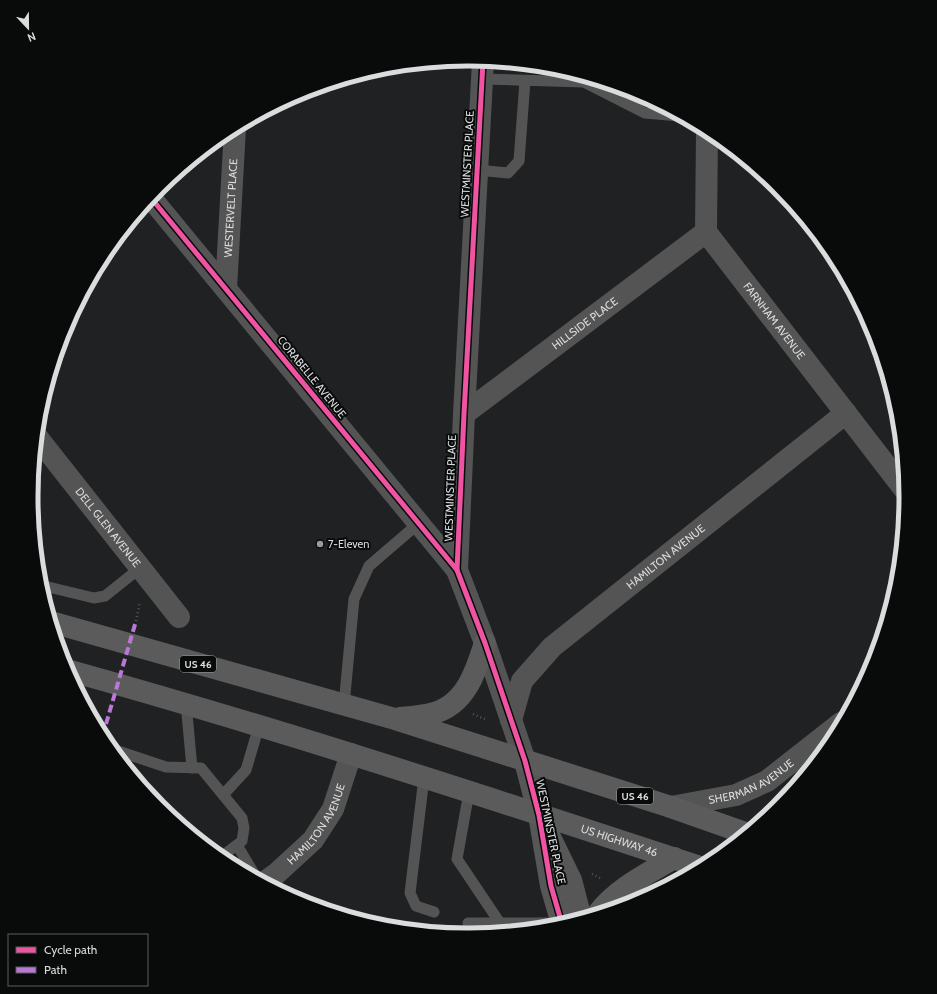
<svg xmlns="http://www.w3.org/2000/svg" width="937" height="994" font-family="Cabin,sans-serif">
  <style>
    .lines { fill: none; stroke-linecap: round; stroke-linejoin: round }
    .path { stroke: #565657; stroke-width: 2.5; stroke-dasharray: 1 3; stroke-linecap: butt }
    .lane { stroke: #545454; stroke-width: 11 }
    .street { stroke: #545454; stroke-width: 22 }
    .secondary { stroke: #575758; stroke-width: 22 }
    .highway { stroke: #5b5b5c; stroke-width: 22 }
    .quiet { stroke: #ba77d6; stroke-width: 4; stroke-dasharray: 8 4; stroke-linecap: butt }
    .cycleway-casing { stroke: #090b0b; stroke-width: 8 }
    .cycleway { stroke: #f153a3; stroke-width: 5 }
    .poi-dot { fill: #999b9c; stroke: #090b0b; stroke-width: 1.5 }
    .labels { text-anchor: middle; dominant-baseline: central; stroke-width: 4; stroke-linejoin: round; paint-order: stroke }
    .shield { fill: #090b0b; stroke: #9b9d9e; stroke-width: 1 }
    .shield-label { font-size: 10px; font-weight: bold; fill: #dadcdd }
    .street-label { font-size: 11px; fill: #dadcdd; stroke: #090b0b }
    .poi-label { font-size: 11px; fill: #dadcdd; stroke: #090b0b; text-anchor: start }
    .rim { fill: none; stroke: #dadcdd; stroke-width: 5 }
  </style>
  <rect width="100%" height="100%" fill="#1f2122"/>
  <g class="lines">
    <g class="path">
      <path d="M136 621 140 602"/>
      <path d="M473 714 487 720"/>
      <path d="M94 720 106 724"/>
      <path d="M592 874 602 879"/>
    </g>
    <g class="lane">
      <path d="M482 79 584 82 645 113 679 116"/>
      <path d="M477 170 508 173 519 161 525 81"/>
      <path d="M40 585 94 598 105 596 140 568"/>
      <path d="M186 703 192 768"/>
      <path d="M344 705 354 599 369 566 419 523"/>
      <path d="M112 749 166 767 201 768 242 818 244 828 242 841 221 857"/>
      <path d="M424 778 410 893 416 906 434 912"/>
      <path d="M469 792 457 859 500 923 502 931"/>
      <path d="M223 795 246 770 259 726"/>
      <path d="M237 845 256 877"/>
      <path d="M468 923H562"/>
    </g>
    <g class="street">
      <path d="M483 61 464 414 457 570 485 643 525 761"/>
      <path id="s1" d="M707 131 706 232 905 490"/>
      <path d="M151 198 457 570"/>
      <path id="s2" d="M226 289 235 128"/>
      <path id="s3" d="M464 414 706 232"/>
      <path id="s4" d="M37 437 179 617"/>
      <path id="s5" d="M511 720 522 681 552 647 846 413"/>
      <path id="s6" d="M671 807 736 795 767 781 841 723"/>
      <path id="s7" d="M265 882 276 874 313 840 333 809 351 754"/>
    </g>
    <g class="secondary">
      <path d="M525 761 539 815 551 886 562 924"/>
      <path d="M550 837 571 880 581 918"/>
    </g>
    <g class="highway">
      <path d="M51 622 395 719 671 807 745 833"/>
      <path id="s8" d="M67 670C280 729 490 798 700 867"/>
      <path d="M400 718C411 717 424 716 434 713 466 704 476 671 485 643"/>
      <path d="M599 912C618 888 647 874 674 858"/>
    </g>
    <path class="quiet" d="M106 724 136 621"/>
    <defs>
      <g id="cycleway">
        <path d="M483 61 464 414 457 570 485 643 525 761 539 815 551 886 562 924"/>
        <path d="M151 198 457 570"/>
      </g>
    </defs>
    <use href="#cycleway" class="cycleway-casing"/>
    <use href="#cycleway" class="cycleway"/>
  </g>
  <circle class="poi-dot" cx="320" cy="544" r="4"/>
  <g class="labels">
    <g class="shield">
      <rect x="180" y="656" width="36" height="16" rx="3"/>
      <rect x="617" y="788" width="36" height="16" rx="3"/>
    </g>
    <g class="shield-label">
      <text x="198" y="664">US 46</text>
      <text x="635" y="796">US 46</text>
    </g>
    <g class="street-label">
      <text transform="translate(467 164) rotate(-87)">WESTMINSTER PLACE</text>
      <text stroke="none"><textPath href="#s2" startOffset="81">WESTERVELT PLACE</textPath></text>
      <text stroke="none"><textPath href="#s1" startOffset="213">FARNHAM AVENUE</textPath></text>
      <text stroke="none"><textPath href="#s3" startOffset="151">HILLSIDE PLACE</textPath></text>
      <text transform="translate(312 377) rotate(51)">CORABELLE AVENUE</text>
      <text transform="translate(450 488) rotate(-88)">WESTMINSTER PLACE</text>
      <text stroke="none"><textPath href="#s4" startOffset="115">DELL GLEN AVENUE</textPath></text>
      <text stroke="none"><textPath href="#s5" startOffset="231">HAMILTON AVENUE</textPath></text>
      <text stroke="none"><textPath href="#s6" startOffset="85">SHERMAN AVENUE</textPath></text>
      <text stroke="none"><textPath href="#s7" startOffset="79">HAMILTON AVENUE</textPath></text>
      <text transform="translate(551 832) rotate(78)">WESTMINSTER PLACE</text>
      <text stroke="none"><textPath href="#s8" startOffset="578">US HIGHWAY 46</textPath></text>
    </g>
    <g class="poi-label">
      <text x="328" y="544">7-Eleven</text>
    </g>
  </g>
  <path d="M0 0H937V994H0ZM468 66H469A430 430 0 0 1 899 496V498A430 430 0 0 1 469 928H468A430 430 0 0 1 38 498V496A430 430 0 0 1 468 66Z" fill="#090b0b" fill-rule="evenodd"/>
  <path class="rim" d="M468 66H469A430 430 0 0 1 899 496V498A430 430 0 0 1 469 928H468A430 430 0 0 1 38 498V496A430 430 0 0 1 468 66Z"/>
  <rect x="8" y="934" width="140" height="52" fill="#090b0b" stroke="#5d5f5f"/>
  <rect x="16" y="947" width="20" height="6" fill="#f153a3" stroke="#5d5f5f"/>
  <text x="44" y="954" font-size="12" fill="#dadcdd">Cycle path</text>
  <rect x="16" y="967" width="20" height="6" fill="#ba77d6" stroke="#5d5f5f"/>
  <text x="44" y="974" font-size="12" fill="#dadcdd">Path</text>
  <g transform="translate(28 28) rotate(158)" stroke="#090b0b" stroke-width="3" paint-order="stroke">
  <path d="M0-3L7 15L0 10L-7 15Z" fill="#dadcdd"/>
  <text y="-6" font-size="11" font-weight="bold" text-anchor="middle" fill="#dadcdd">N</text>
  </g>
</svg>
